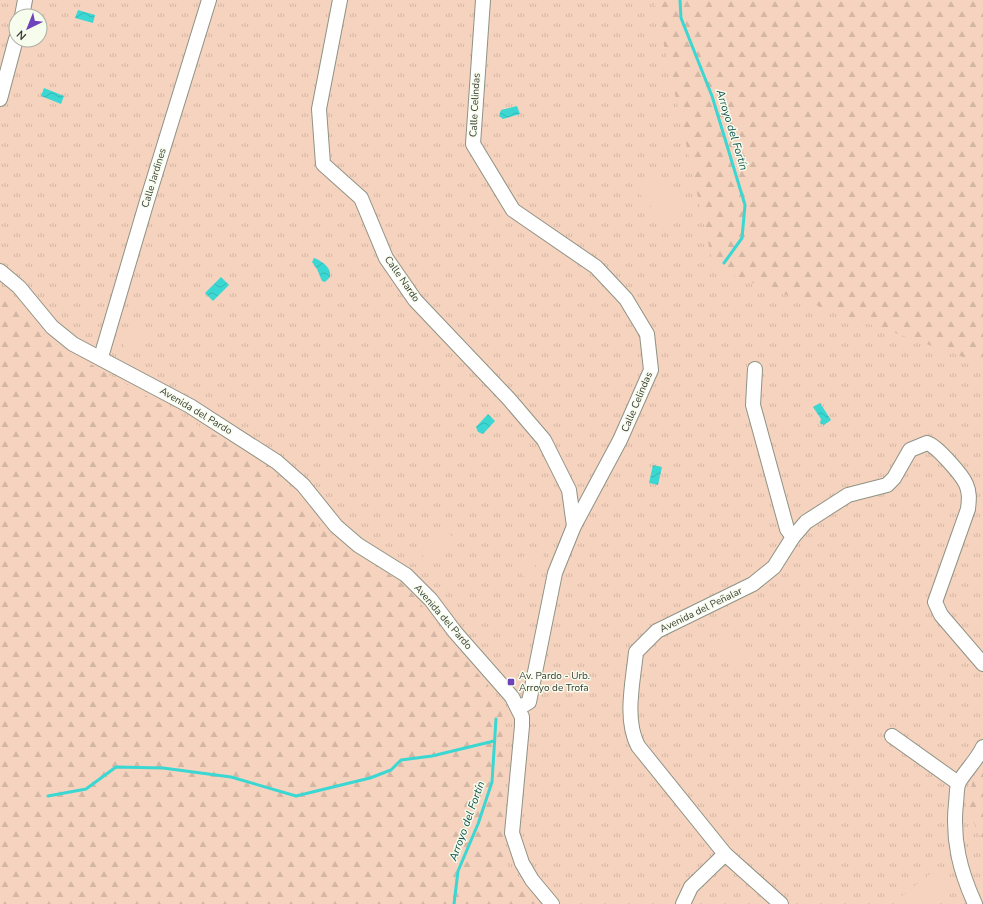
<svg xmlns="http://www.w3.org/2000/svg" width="983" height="904" font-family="'Nunito Sans',sans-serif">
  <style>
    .grass { fill: url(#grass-tufts); fill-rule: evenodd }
    .forest { fill: url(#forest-firs) }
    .pitch { fill: #f6d3be }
    .water { fill: url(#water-waves) }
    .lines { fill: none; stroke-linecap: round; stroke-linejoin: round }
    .stream { stroke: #3ad7d3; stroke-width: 3 }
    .minor-casing { stroke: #8e9385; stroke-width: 16 }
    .minor { stroke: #fff; stroke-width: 14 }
    .poi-dot { fill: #6e42ba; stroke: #f7fded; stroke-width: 1.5 }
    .labels { text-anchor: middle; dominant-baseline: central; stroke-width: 3; stroke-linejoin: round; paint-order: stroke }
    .street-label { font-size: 10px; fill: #393b35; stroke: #f7fded }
    .poi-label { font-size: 10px; fill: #393b35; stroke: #f7fded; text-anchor: start }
    .water-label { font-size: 11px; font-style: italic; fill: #0a4e4c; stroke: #f7fded }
  </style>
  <defs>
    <pattern id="grass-tufts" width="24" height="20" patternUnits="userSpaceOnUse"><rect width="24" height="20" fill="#f6d3be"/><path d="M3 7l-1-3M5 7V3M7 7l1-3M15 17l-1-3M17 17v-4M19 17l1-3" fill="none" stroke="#d4b6a4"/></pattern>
    <pattern id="forest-firs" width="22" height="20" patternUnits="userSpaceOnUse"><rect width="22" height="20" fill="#f6d3be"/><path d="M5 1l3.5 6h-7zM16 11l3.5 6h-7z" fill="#d4b6a4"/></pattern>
    <pattern id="water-waves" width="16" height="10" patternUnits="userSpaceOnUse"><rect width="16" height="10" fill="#3ad7d3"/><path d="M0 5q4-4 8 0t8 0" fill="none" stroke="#34b9b6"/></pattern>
  </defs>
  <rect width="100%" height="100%" fill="#f7fded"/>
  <path class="grass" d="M0 0H983V904H0ZM16 16H40V40H16Z"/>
  <g class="forest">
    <path d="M654 0H983V364L714 269Z"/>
    <path d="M0 283 48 340 271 467 320 527 406 586 502 703 505 863 545 904H0Z"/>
    <path d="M983 744V843L966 806Z"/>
  </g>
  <g class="pitch">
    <path d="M653 172 687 210 669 226 635 189Z"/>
    <path d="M133 319 145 324 135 351 123 346Z"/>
    <path d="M442 527 455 539 431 564 419 552Z"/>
    <path d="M533 546 544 556 525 577 514 567Z"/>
    <path d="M728 628 749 659 734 670 712 639Z"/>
    <path d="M940 866 957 887 935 904H902L898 899Z"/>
  </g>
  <g class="water">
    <path d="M78 10 95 15 93 23 75 18Z"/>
    <path d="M44 88 64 96 61 104 41 96Z"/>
    <path d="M517 106 520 114 503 119 499 116 501 110Z"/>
    <path d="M314 258C322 261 332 268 330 277L325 282 322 281 317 269 312 262Z"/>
    <path d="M221 277 229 285 213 301 205 293Z"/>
    <path d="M820 403 831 420 824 425 820 423 821 419 813 407Z"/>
    <path d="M488 414 495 421 483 434 478 432 476 427Z"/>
    <path d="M653 465 662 467 658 485 649 483Z"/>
  </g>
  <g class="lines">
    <g class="stream">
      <path d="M680 0 681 18 712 96 745 205 742 238 724 263"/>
      <path d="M48 796 86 789 116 767 163 768 231 777 296 796 370 778 391 770 401 760 432 756 494 741"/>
      <path d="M454 904 458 871 478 824 492 782 496 719"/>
    </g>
    <defs>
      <g id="minor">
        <path d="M340 0 319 109 323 164 361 198 386 258 415 300 509 399 544 440 569 490 574 526"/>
        <path d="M483 0 473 144 513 210 596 267 626 299 647 334 651 370 620 440 574 526 555 573 529 702 519 708"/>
        <path d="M22 16 25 0"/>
        <path d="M0 99 16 39"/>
        <path d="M0 271 19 287 52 327 73 344 190 406 277 462 303 485 336 526 358 545 406 575 431 600 455 632 512 697 522 717V726L512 833 522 863 532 880 552 904"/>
        <path d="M101 357 147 201 209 0"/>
        <path d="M755 369 753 405 787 529 793 537"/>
        <path d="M892 736 958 783"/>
        <path d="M683 904 691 887 725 854"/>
        <path d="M781 904 725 854 638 746C624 719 633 682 636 652L657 631 753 584 774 567 793 537 806 522 848 495 887 485 894 478 910 450 927 443C937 446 962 475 966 484 970 493 969 500 968 509L935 602 941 615 983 664"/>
        <path d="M975 904C960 871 952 840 956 803 957 797 956 788 959 782 966 770 977 760 983 747"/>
      </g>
    </defs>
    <use href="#minor" class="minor-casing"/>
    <use href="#minor" class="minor"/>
  </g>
  <rect class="poi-dot" x="507" y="678" width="8" height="8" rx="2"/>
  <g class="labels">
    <g class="street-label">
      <text transform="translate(475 105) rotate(-87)">Calle Celindas</text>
      <text transform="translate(154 178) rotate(-73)">Calle Jardines</text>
      <text transform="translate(402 279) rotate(55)">Calle Nardo</text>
      <text transform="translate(637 402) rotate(-67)">Calle Celindas</text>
      <text transform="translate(196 411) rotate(31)">Avenida del Pardo</text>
      <text transform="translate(701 610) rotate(-26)">Avenida del Peñalar</text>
      <text transform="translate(443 617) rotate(49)">Avenida del Pardo</text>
    </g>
    <g class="poi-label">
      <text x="519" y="676">Av. Pardo - Urb.<tspan x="519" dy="12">Arroyo de Trofa</tspan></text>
    </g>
    <g class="water-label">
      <text transform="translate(732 130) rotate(73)">Arroyo del Fortín</text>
      <text transform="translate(467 821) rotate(-70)">Arroyo del Fortín</text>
    </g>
  </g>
  <g transform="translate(28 28) rotate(223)"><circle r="19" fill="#f7fded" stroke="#abafa3"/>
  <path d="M0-3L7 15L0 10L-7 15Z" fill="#6e42ba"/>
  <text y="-6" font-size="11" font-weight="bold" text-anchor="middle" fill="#393b35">N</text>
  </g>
</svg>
